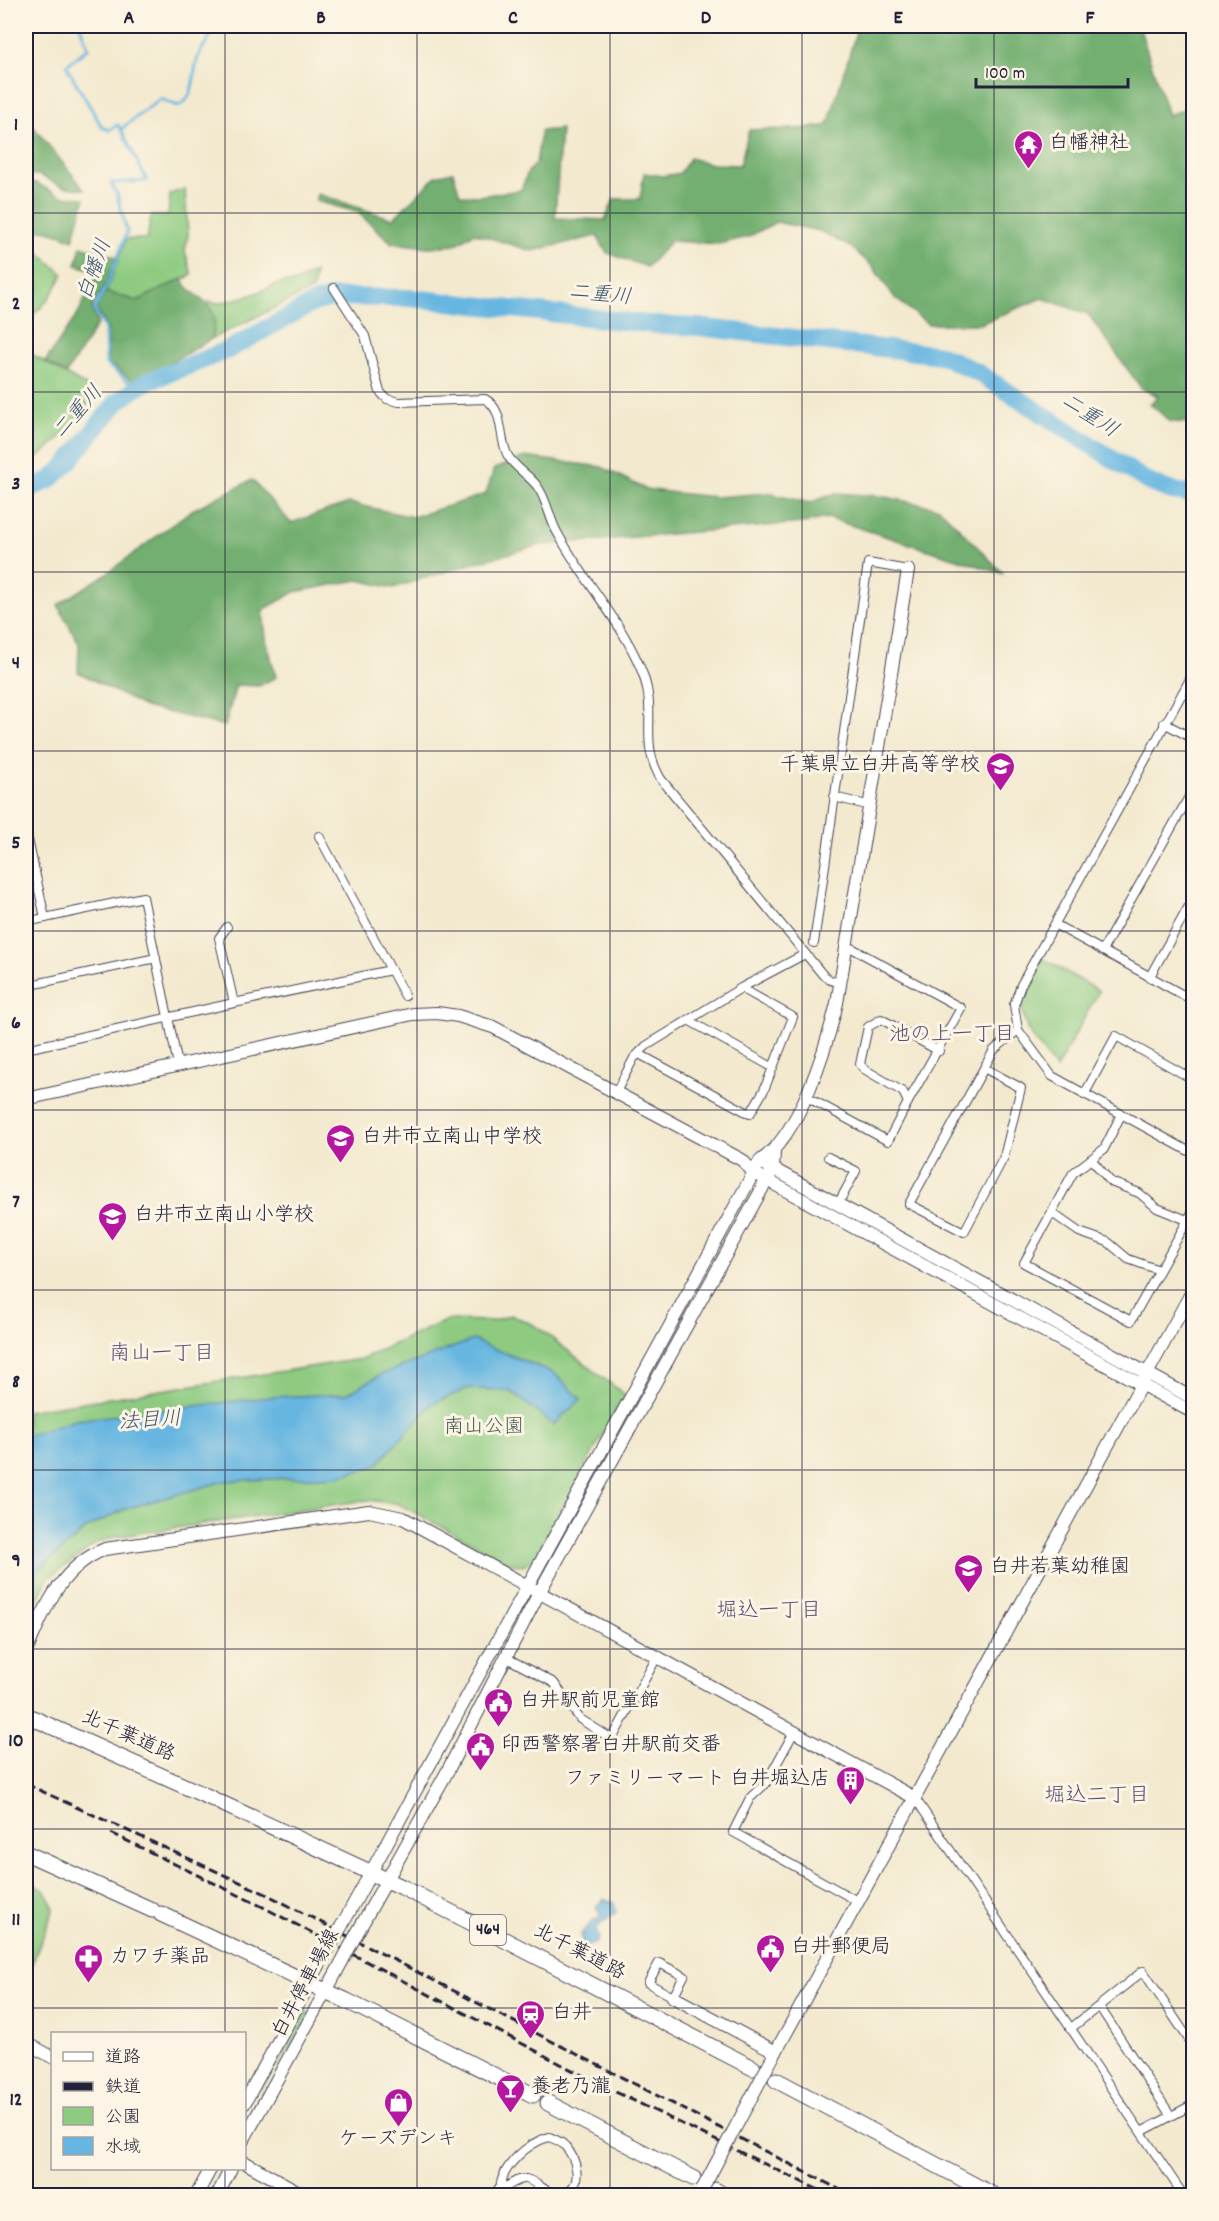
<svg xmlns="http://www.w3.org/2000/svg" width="1219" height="2221" font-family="Dekko,'Klee One',sans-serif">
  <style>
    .green { fill: #8ecb81; stroke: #58765e; stroke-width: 1.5 }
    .forest { fill: #72af6f; stroke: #4a6855; stroke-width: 1.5 }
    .water { fill: #66b6e1; stroke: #446c8e; stroke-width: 1.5 }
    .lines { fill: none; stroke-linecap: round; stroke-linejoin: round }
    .stream { stroke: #66b6e1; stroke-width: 3 }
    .river { stroke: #66b6e1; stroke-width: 18 }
    .street-casing { stroke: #414051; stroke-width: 10 }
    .secondary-casing { stroke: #414051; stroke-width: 14 }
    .highway-casing { stroke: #414051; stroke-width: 17 }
    .street { stroke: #fff; stroke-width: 8 }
    .secondary { stroke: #fff; stroke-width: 12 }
    .highway { stroke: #fff; stroke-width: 15 }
    .rail { stroke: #22223b; stroke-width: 3; stroke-dasharray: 9 4.5; stroke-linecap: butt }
    .secondary-bridge-casing { stroke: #414051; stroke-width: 14; stroke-linecap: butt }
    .secondary-bridge { stroke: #fff; stroke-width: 12 }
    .grid { fill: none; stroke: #22223b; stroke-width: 1.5; stroke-opacity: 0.55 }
    .labels { text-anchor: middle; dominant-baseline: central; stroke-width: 6; stroke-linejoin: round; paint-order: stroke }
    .shield { fill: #fcf5e5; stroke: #63616e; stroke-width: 1.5 }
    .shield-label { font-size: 18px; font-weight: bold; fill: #22223b }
    .poi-label { font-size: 20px; fill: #22223b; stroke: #fcf5e5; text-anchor: start }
    .park-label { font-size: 20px; fill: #485d54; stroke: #fcf5e5 }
    .street-label { font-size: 20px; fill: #22223b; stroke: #fcf5e5 }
    .water-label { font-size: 21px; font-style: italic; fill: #3a5675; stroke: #fcf5e5 }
    .neighbourhood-label { font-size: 21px; fill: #574e73; stroke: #fcf5e5 }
    .neatline { fill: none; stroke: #22223b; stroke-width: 2 }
    .grid-label { font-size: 20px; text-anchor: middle; font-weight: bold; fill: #22223b }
  </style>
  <rect width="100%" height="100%" fill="#fcf5e5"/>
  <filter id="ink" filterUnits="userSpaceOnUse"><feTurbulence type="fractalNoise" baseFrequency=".0167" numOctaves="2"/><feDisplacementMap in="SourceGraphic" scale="12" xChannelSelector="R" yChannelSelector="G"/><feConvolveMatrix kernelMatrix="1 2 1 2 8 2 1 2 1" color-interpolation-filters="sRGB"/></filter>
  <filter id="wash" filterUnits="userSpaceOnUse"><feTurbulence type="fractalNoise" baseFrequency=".008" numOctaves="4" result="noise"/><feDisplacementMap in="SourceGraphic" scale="24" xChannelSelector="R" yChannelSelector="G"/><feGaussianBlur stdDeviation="1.35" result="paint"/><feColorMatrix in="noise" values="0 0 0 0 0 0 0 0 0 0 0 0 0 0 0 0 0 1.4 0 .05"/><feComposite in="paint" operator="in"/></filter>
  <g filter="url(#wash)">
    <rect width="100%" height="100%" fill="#f3e9cf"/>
    <g class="green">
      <path d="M185 189 188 235 185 251 192 275 137 301 106 292 126 239H147L151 216H168L170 194Z"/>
      <path d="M26 241 63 274C54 293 44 308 26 319Z"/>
      <path d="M315 272 313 289 211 339 214 332 208 302 220 303 251 295 283 282 294 283Z"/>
      <path d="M26 351 86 386 88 404 60 438 26 468Z"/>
      <path d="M1044 959 1099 991 1056 1069 1028 1031 1020 1004Z"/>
      <path d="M511 1315 536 1326 625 1395 534 1558 523 1566 509 1563 399 1504 367 1500 114 1537 97 1543 48 1579 26 1622V1411L361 1359 447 1320 494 1321Z"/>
      <path d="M26 1881 44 1890 54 1908 26 1979Z"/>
      <path d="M302 2010 309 2014 293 2045 260 2090Z"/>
    </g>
    <g class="forest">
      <path d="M858 26C880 25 882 33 899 35L978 34 1001 28 1030 26H1139L1168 115 1193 106V423L1171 422 1150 404 1158 396 1141 388 1088 314 1042 298 980 324H928L895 298 873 267 852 248 820 231 776 222 748 237 718 244 671 241 647 267 607 253 597 236 532 251 474 233 455 245 429 247 392 243 357 212 316 201 318 194 393 219 436 176 453 172 460 195 479 196 521 190 528 172 536 163 541 131 561 129 555 218 605 220 614 199H640L644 173 663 176 680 173 690 158 712 164 740 165 749 130C776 128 801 131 828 125Z"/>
      <path d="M32 125 84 189 64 187 39 175H26V126Z"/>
      <path d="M26 182 36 183 61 196 85 198 73 240C57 233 43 227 26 231Z"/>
      <path d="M81 246 116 257 107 282 93 305 92 310 98 323 66 374 45 362 79 312 97 271 76 265Z"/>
      <path d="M182 279C192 301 226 302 211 339L136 383 108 363C107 352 110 339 107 329 101 310 88 314 106 292L137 301Z"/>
      <path d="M524 457 602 467 645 489 676 493 716 497 768 493 809 503 836 493 880 496 939 508 1004 574 828 518 803 523 541 545 477 562 393 588 358 580 295 592 263 610 266 639 276 677 259 686 236 685 225 726 145 707 78 672 79 644 58 605 106 574 192 510 252 480 291 523 349 503 413 517 486 494 494 469Z"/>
    </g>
    <g class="water">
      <path d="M473 1340 554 1373 581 1399 554 1425 510 1391 468 1388 432 1404 376 1466 338 1476 225 1481 125 1509 87 1528 40 1569 26 1594V1436L76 1420 270 1397 347 1394 382 1374Z"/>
      <path d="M605 1899 614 1903 616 1912 595 1929 599 1937 597 1943 586 1946 582 1943 581 1934 594 1920 602 1918 596 1907Z"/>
    </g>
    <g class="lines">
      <g class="stream">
        <path d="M80 26 88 48 67 65 69 71 102 127 109 130 118 125 120 128"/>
        <path d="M137 388 106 364 105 328 94 310 108 283 127 232 117 194 111 183 147 181 121 129 160 99 178 106C195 100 193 74 197 60 201 48 211 37 216 26"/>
      </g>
      <path class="river" d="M26 490 50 480 66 465 117 402 144 383 228 350 313 303 334 297 411 298 658 325 698 327 941 355 977 372 1150 483 1172 491 1194 494"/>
    </g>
  </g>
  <g filter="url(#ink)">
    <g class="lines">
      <defs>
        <g id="street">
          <path d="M334 288 365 336 380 392 387 399 399 402 485 399C505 410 498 438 508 456 515 468 529 475 537 486 547 499 549 518 557 532 583 581 625 624 644 677 657 715 639 743 661 779L823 975 830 980 841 983"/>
          <path d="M1194 672 1021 985 1014 1005 1018 1030 1052 1076 1194 1154"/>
          <path d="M1164 723 1194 739"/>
          <path d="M834 797 871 806"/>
          <path d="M26 830 45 918"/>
          <path d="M319 836 405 996"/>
          <path d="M26 922 143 897 178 1065"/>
          <path d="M1056 925 1194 1001"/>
          <path d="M814 943 868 563 908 570"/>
          <path d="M848 946 961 1008 908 1102"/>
          <path d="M1102 951 1194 788"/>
          <path d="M1149 978 1194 897"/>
          <path d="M26 986 156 958"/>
          <path d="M234 1003 391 970"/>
          <path d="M688 1020 772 1067"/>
          <path d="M26 1049 234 1003 219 938 227 927"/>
          <path d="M639 1054 750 1114 764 1090 793 1017 741 988"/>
          <path d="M984 1068 1021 1088 1004 1157 964 1232 909 1204 984 1068 994 1050 1018 1030"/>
          <path d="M616 1092 634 1058 646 1046 741 988 805 954"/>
          <path d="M1084 1095 1116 1036 1194 1080"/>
          <path d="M805 1096 888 1141 908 1102 903 1092 864 1069 860 1064 868 1027 881 1019 939 1051"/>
          <path d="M1121 1115 1104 1149 1073 1173 1024 1263 1131 1321 1194 1209"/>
          <path d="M828 1157 856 1171 838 1204"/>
          <path d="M1091 1159 1111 1182 1139 1193 1157 1208 1187 1220"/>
          <path d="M1052 1213 1079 1232 1108 1242 1128 1259 1159 1270"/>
          <path d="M505 1657 554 1683 580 1719 612 1739 657 1657"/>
          <path d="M794 1732 766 1783 750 1798 733 1832 859 1902"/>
          <path d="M915 1798 1184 2196"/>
          <path d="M659 1963 684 1976 673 1997 648 1983Z"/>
          <path d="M1099 2006 1171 2116"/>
          <path d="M1070 2029 1143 1971 1194 2047"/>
          <path d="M1141 2132 1194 2104"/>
          <path d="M549 2137C554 2139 561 2141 565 2146 576 2158 585 2186 564 2193 549 2198 539 2182 526 2179 517 2178 508 2187 500 2190 501 2166 528 2143 549 2137Z"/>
        </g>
        <g id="secondary">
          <path d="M26 1099 413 1014 437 1013 458 1016 493 1027 742 1160 754 1173 1194 1413"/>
          <path d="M766 1165 1194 1399"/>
          <path d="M26 1652C44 1610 60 1567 105 1549L369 1511 403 1518 915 1798"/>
          <path d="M341 1927 760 1161C800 1135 826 1048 837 1003L908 570"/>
          <path d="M356 1935 446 1774 539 1593 773 1169 774 1152"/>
          <path d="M673 1997 776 2052"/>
          <path d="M26 2047H34L52 2057"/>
          <path d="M768 2066 1194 1288"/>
          <path d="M244 2104 313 1977"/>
          <path d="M244 2139 329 1985"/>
          <path d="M244 2162 306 2196"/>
          <path d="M196 2196 211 2168"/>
          <path d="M217 2196 231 2168"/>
          <path d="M497 2196 500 2190"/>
        </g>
        <g id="highway">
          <path d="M26 1715 213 1799"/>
          <path d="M221 1803 402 1887 753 2068"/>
          <path d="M26 1853 152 1910"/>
          <path d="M161 1914 347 2001 533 2095"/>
          <path d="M776 2080 995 2196"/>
          <path d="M548 2103 693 2178"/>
          <path d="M715 2190 725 2196"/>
        </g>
      </defs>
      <use href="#street" class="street-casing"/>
      <use href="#secondary" class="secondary-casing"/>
      <use href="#highway" class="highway-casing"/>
      <use href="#street" class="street"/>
      <use href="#secondary" class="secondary"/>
      <use href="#highway" class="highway"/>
      <g class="rail">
        <path d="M26 1784 268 1895 852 2196"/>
        <path d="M111 1833 261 1906 595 2082 831 2196"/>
      </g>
      <defs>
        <g id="secondary-bridge">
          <path d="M313 1976 341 1927"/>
          <path d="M330 1984 356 1935"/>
          <path d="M702 2190 768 2066"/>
        </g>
      </defs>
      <use href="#secondary-bridge" class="secondary-bridge-casing"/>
      <use href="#secondary-bridge" class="secondary-bridge"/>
    </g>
  </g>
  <path class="grid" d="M225 26V2034M417 26V2196M610 26V2196M802 26V2196M994 26V2196M26 213H1194M26 392H1194M26 572H1194M26 751H1194M26 931H1194M26 1110H1194M26 1290H1194M26 1470H1194M26 1649H1194M26 1829H1194M26 2008H1194M225 2168V2196"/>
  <defs>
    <symbol id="temple-pin" viewBox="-11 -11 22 30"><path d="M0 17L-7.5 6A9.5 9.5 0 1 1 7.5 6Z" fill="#b5179e" stroke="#fcf5e5"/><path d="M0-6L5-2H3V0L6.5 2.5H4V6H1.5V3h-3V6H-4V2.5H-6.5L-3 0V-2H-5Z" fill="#fff"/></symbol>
    <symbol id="school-pin" viewBox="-11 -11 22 30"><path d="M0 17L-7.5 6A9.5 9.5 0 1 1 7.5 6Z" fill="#b5179e" stroke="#fcf5e5"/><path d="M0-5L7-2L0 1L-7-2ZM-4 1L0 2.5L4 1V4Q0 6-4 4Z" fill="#fff"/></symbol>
    <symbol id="civic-pin" viewBox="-11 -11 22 30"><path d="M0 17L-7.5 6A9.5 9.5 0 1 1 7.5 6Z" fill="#b5179e" stroke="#fcf5e5"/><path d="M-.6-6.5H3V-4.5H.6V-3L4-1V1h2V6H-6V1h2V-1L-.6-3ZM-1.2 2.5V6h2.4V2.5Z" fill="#fff"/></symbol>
    <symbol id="building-pin" viewBox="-11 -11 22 30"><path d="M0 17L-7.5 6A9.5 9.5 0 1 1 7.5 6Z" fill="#b5179e" stroke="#fcf5e5"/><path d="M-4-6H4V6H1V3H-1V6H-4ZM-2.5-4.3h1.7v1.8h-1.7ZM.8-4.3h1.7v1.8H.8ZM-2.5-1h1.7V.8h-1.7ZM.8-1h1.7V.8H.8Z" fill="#fff"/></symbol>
    <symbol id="pharmacy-pin" viewBox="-11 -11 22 30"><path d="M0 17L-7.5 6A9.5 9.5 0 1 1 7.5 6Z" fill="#b5179e" stroke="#fcf5e5"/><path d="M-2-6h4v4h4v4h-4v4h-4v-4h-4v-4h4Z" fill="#fff"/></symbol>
    <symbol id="station-pin" viewBox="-11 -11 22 30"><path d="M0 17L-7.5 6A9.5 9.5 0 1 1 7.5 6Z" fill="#b5179e" stroke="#fcf5e5"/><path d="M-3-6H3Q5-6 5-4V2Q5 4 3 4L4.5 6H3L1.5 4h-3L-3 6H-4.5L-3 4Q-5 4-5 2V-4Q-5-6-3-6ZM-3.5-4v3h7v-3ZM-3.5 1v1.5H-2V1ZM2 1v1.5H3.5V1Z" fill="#fff"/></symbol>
    <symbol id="bar-pin" viewBox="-11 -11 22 30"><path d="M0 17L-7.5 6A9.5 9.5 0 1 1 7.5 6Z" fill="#b5179e" stroke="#fcf5e5"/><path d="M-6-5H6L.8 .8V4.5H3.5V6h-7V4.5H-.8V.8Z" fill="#fff"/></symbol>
    <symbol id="shop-pin" viewBox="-11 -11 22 30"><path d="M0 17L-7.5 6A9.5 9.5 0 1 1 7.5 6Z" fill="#b5179e" stroke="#fcf5e5"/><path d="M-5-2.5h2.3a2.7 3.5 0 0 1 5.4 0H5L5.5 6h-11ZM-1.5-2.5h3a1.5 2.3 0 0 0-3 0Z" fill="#fff"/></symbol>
  </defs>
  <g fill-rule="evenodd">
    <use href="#temple-pin" x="1012" y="128" width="33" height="45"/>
    <use href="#school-pin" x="984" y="750" width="33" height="45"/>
    <use href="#school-pin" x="324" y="1122" width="33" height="45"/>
    <use href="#school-pin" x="96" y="1200" width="33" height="45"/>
    <use href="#school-pin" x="952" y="1552" width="33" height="45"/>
    <use href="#civic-pin" x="482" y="1686" width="33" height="45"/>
    <use href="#civic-pin" x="464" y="1730" width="33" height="45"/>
    <use href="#building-pin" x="834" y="1764" width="33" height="45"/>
    <use href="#civic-pin" x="754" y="1932" width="33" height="45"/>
    <use href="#pharmacy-pin" x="72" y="1942" width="33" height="45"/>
    <use href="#station-pin" x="514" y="1998" width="33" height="45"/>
    <use href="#bar-pin" x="494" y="2072" width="33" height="45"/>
    <use href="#shop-pin" x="382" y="2086" width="33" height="45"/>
  </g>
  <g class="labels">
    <rect class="shield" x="470" y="1915" width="36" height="30" rx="4.5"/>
    <g class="shield-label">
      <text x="488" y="1930">464</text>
    </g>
    <g class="poi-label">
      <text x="1049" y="144">白幡神社</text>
      <text x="980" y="766" text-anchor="end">千葉県立白井高等学校</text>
      <text x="362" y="1138">白井市立南山中学校</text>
      <text x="134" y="1216">白井市立南山小学校</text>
      <text x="990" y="1568">白井若葉幼稚園</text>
      <text x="520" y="1702">白井駅前児童館</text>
      <text x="501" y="1746">印西警察署白井駅前交番</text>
      <text x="830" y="1780" text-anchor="end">ファミリーマート 白井堀込店</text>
      <text x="791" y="1948">白井郵便局</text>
      <text x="110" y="1958">カワチ薬品</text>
      <text x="552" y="2014">白井</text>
      <text x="531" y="2088">養老乃瀧</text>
      <text x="398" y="2140" text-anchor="middle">ケーズデンキ</text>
    </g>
    <g class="park-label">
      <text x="484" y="1428">南山公園</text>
    </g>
    <g class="street-label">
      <text transform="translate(128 1737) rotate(24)">北千葉道路</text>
      <text transform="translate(579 1953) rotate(27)">北千葉道路</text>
      <text transform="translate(307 1984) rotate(-62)">白井停車場線</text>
    </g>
    <g class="water-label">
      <text transform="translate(96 270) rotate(-70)">白幡川</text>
      <text transform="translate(600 296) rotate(6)">二重川</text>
      <text transform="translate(79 413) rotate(-48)">二重川</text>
      <text transform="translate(1089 417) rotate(33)">二重川</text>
      <text transform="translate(150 1422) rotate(-4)">法目川</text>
    </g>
    <g class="neighbourhood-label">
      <text x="952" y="1036">池の上一丁目</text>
      <text x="162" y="1355">南山一丁目</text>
      <text x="769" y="1612">堀込一丁目</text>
      <text x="1097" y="1797">堀込二丁目</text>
    </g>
  </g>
  <rect width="1219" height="2221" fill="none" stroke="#fcf5e5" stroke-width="66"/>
  <rect x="51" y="2032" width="195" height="138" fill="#fcf5e5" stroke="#a5a1a1" stroke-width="1.5"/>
  <rect x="63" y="2052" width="30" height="9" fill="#ffffff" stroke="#a5a1a1" stroke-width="1.5"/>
  <text x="105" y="2062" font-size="18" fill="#22223b">道路</text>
  <rect x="63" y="2082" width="30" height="9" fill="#22223b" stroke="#a5a1a1" stroke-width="1.5"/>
  <text x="105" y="2092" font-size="18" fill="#22223b">鉄道</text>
  <rect x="63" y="2107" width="30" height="18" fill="#8ecb81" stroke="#a5a1a1" stroke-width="1.5"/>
  <text x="105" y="2122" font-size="18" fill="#22223b">公園</text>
  <rect x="63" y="2137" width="30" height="18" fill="#66b6e1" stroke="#a5a1a1" stroke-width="1.5"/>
  <text x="105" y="2152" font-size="18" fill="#22223b">水域</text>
  <path d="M976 78v9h152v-9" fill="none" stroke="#22223b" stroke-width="3"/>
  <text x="985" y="78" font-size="18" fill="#22223b" stroke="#fcf5e5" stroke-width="4.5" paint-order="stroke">100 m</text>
  <rect x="33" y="33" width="1153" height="2155" class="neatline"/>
  <g class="grid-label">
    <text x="129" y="23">A</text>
    <text x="321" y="23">B</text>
    <text x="513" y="23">C</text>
    <text x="706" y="23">D</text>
    <text x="898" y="23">E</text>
    <text x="1090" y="23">F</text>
    <text x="16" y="130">1</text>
    <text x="16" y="309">2</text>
    <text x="16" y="489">3</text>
    <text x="16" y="668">4</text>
    <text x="16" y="848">5</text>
    <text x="16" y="1028">6</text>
    <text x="16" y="1207">7</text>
    <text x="16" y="1387">8</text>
    <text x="16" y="1566">9</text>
    <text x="16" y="1746">10</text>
    <text x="16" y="1925">11</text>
    <text x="16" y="2105">12</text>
  </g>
</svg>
